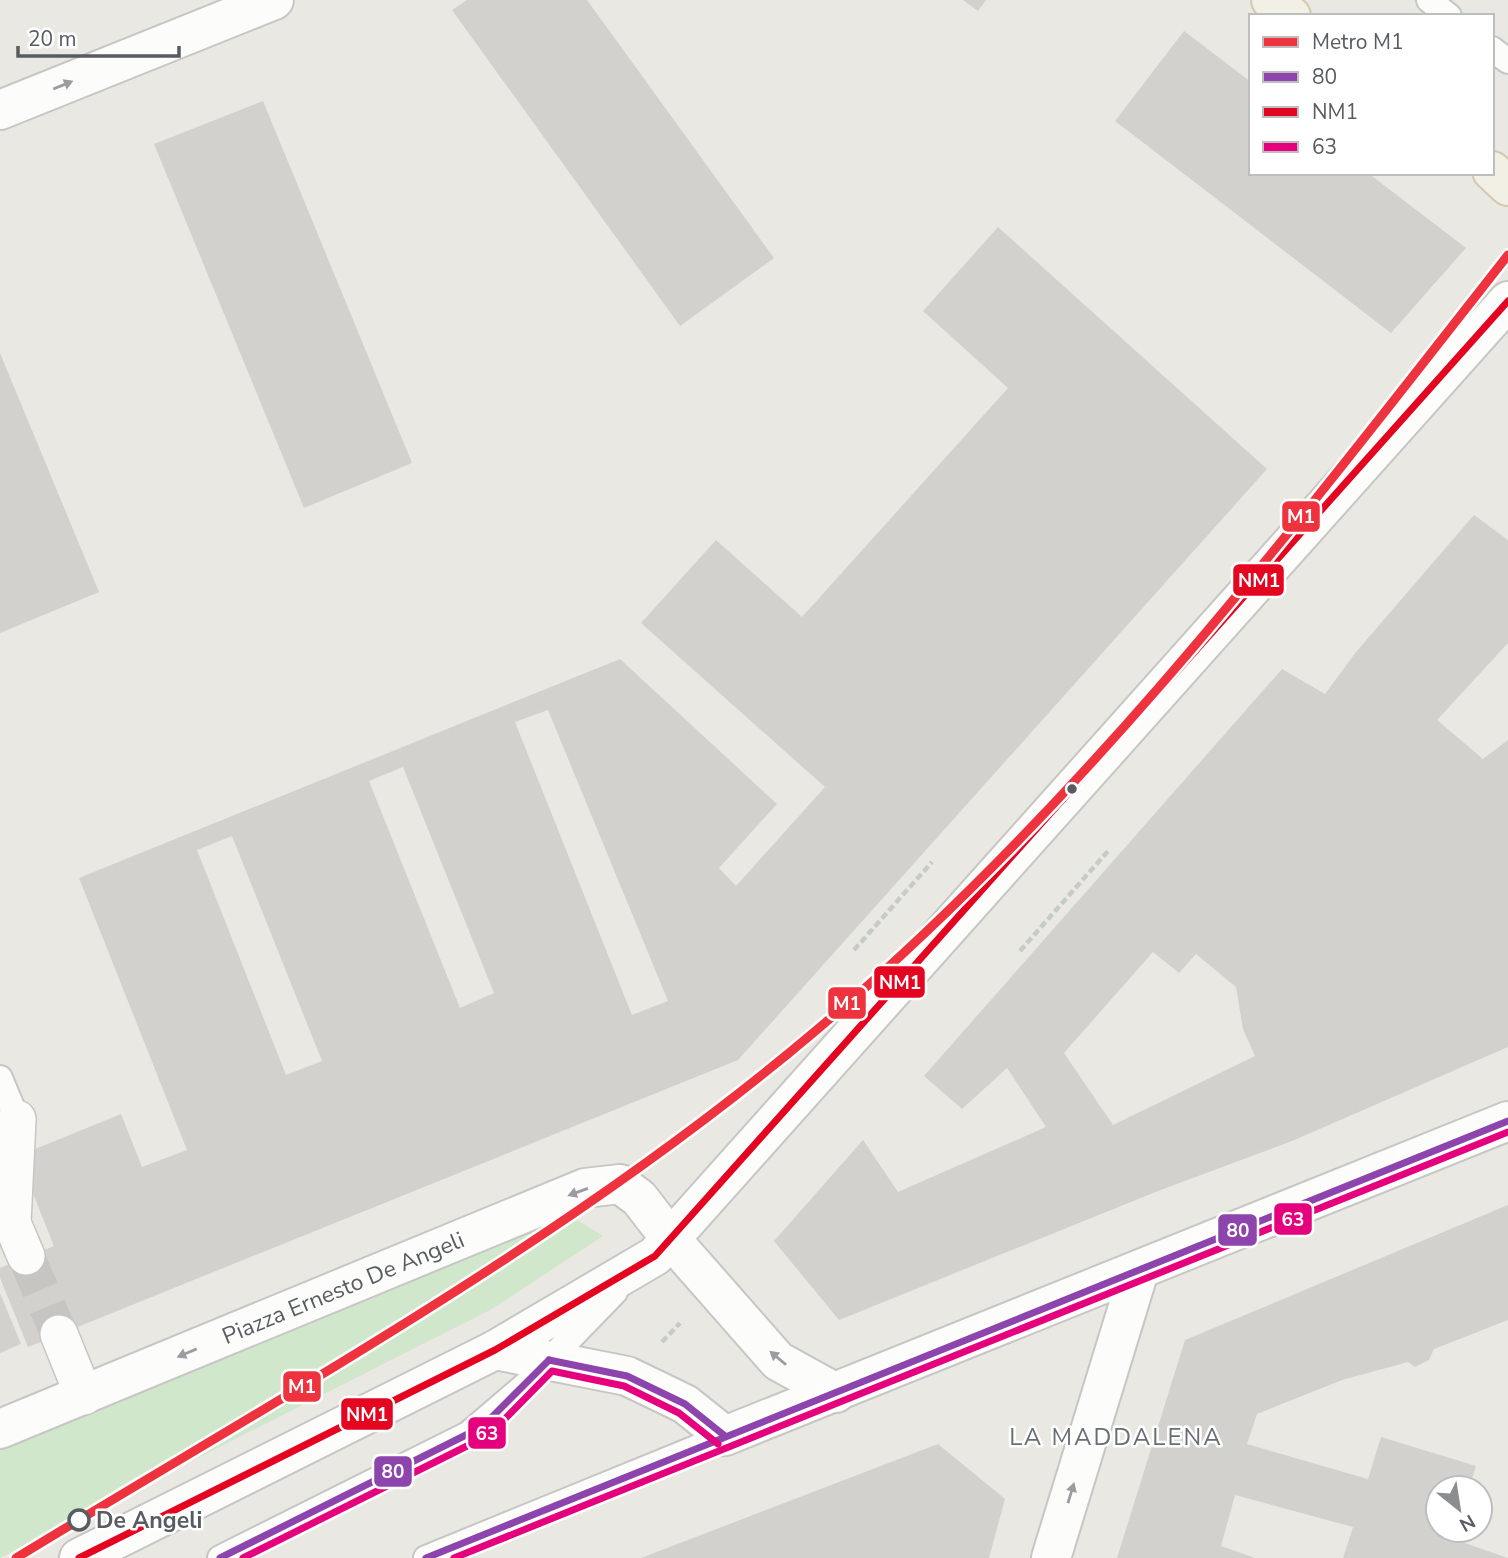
<svg xmlns="http://www.w3.org/2000/svg" width="1508" height="1558" font-family="'Nunito Sans',sans-serif">
  <style>
    .green { fill: #d0e7cc }
    .building { fill: #d2d1cd; fill-rule: evenodd }
    .lines { fill: none; stroke-linecap: round; stroke-linejoin: round }
    .pedestrian-tunnel { stroke: #c6c5c2; stroke-width: 37; stroke-dasharray: 37 18; stroke-linecap: butt }
    .service-casing { stroke: #c6c6c5; stroke-width: 28 }
    .pedestrian-casing { stroke: #c6c6c5; stroke-width: 40 }
    .minor-casing { stroke: #c6c6c5; stroke-width: 42 }
    .tertiary-casing { stroke: #c6c6c5; stroke-width: 42 }
    .primary-casing { stroke: #d3c9af; stroke-width: 42 }
    .path { stroke: #c5ccc8; stroke-width: 4.5; stroke-dasharray: 7 3.5; stroke-linecap: butt }
    .service { stroke: #fcfcfb; stroke-width: 24 }
    .pedestrian { stroke: #fcfcfb; stroke-width: 37 }
    .minor { stroke: #fcfcfb; stroke-width: 38 }
    .tertiary { stroke: #fcfcfb; stroke-width: 38 }
    .primary { stroke: #f2f0e5; stroke-width: 38 }
    .bus-1-casing { stroke: #fff; stroke-width: 12 }
    .bus-2-casing { stroke: #fff; stroke-width: 12 }
    .bus-3-casing { stroke: #fff; stroke-width: 12 }
    .bus-1 { stroke: #8e44ad; stroke-width: 7 }
    .bus-2 { stroke: #e40520; stroke-width: 7 }
    .bus-3 { stroke: #e5007d; stroke-width: 7 }
    .metro-1-casing { stroke: #fff; stroke-width: 14 }
    .metro-1 { stroke: #ee333e; stroke-width: 9 }
    .oneway { fill: #9a9c9f }
    .bus-dot { fill: #585c61; stroke: #fff; stroke-width: 2.5 }
    .stop-dot { fill: #fff; stroke: #585c61; stroke-width: 3.5 }
    .labels { text-anchor: middle; dominant-baseline: central; stroke-width: 5; stroke-linejoin: round; paint-order: stroke }
    .street-label { font-size: 23px; fill: #585c61; stroke: #fff }
    .stop-label { font-size: 23px; font-weight: bold; fill: #585c61; stroke: #fff; text-anchor: start }
    .neighbourhood-label { font-size: 24px; letter-spacing: 2px; fill: #696e74; stroke: #fff }
    .line-badge { stroke: #fff; stroke-width: 2.5 }
    .badge-label { font-size: 19px; text-anchor: middle; font-weight: bold; fill: #fff }
  </style>
  <rect width="100%" height="100%" fill="#eae8e2"/>
  <path class="green" d="M568 1214 603 1236 492 1309 0 1558V1445Z"/>
  <g class="building">
    <path d="M467 0H587L774 258 680 326 452 10Z"/>
    <path d="M963 0H986L978 11Z"/>
    <path d="M1184 31 1251 82V173H1368L1466 248 1391 333 1115 121Z"/>
    <path d="M263 101 412 463 304 508 154 144Z"/>
    <path d="M998 227 1267 469 738 1060 28 1347 0 1278V1268L54 1246 18 1156 121 1114 142 1167 187 1150 79 878 620 659 777 804 719 868 736 886 825 787 641 623 716 540 802 617 1008 388 923 311ZM548 710 668 1001 632 1015 515 722ZM403 767 494 993 460 1008 369 781ZM232 836 322 1061 286 1075 197 850Z"/>
    <path d="M0 353 99 592 0 633Z"/>
    <path d="M1474 515 1508 540V643L1437 720 1483 759 1508 740V1047L1292 1141 1158 1191 839 1320 774 1241 863 1140 898 1192 1046 1127 1007 1068 962 1109 924 1076 1282 669 1325 694 1356 652ZM1153 952 1179 973 1196 954 1236 987 1243 1029 1255 1056 1113 1125 1064 1053Z"/>
    <path d="M1508 1205V1320L1434 1349 1429 1360 1415 1367 1408 1362 1342 1380 1257 1414 1247 1444 1368 1479 1381 1437 1476 1466 1469 1488H1438V1530H1456L1453 1539 1508 1558H1343L1353 1527 1235 1495 1221 1546 1255 1558H1117L1185 1340Z"/>
    <path d="M0 1293 21 1344 0 1353Z"/>
    <path d="M938 1444 1005 1499 989 1558H641Z"/>
  </g>
  <g class="lines">
    <path class="pedestrian-tunnel" d="M26 1256 59 1334"/>
    <defs>
      <g id="service">
        <path d="M1429 0 1449 16"/>
        <path d="M1492 49 1508 61"/>
        <path d="M0 1078 17 1119"/>
        <path d="M220 1558 468 1434 523 1387 615 1292"/>
        <path d="M426 1558 725 1436"/>
      </g>
      <g id="pedestrian">
        <path d="M17 1119 12 1223 26 1256"/>
        <path d="M59 1334 84 1396"/>
      </g>
      <g id="minor">
        <path d="M0 110 274 0"/>
        <path id="s1" d="M0 1429 585 1188 620 1184 639 1198 670 1238"/>
        <path d="M1051 1558 1139 1271"/>
      </g>
      <g id="tertiary">
        <path d="M670 1238 778 1361 836 1393"/>
        <path d="M495 1350 627 1376 685 1404 725 1436 1508 1121"/>
        <path d="M79 1558 495 1350 655 1256 1508 301"/>
      </g>
      <g id="primary">
        <path d="M1271 0 1291 16"/>
        <path d="M1492 171 1508 186"/>
      </g>
    </defs>
    <use href="#service" class="service-casing"/>
    <use href="#pedestrian" class="pedestrian-casing"/>
    <use href="#minor" class="minor-casing"/>
    <use href="#tertiary" class="tertiary-casing"/>
    <use href="#primary" class="primary-casing"/>
    <g class="path">
      <path d="M854 950 932 862"/>
      <path d="M1020 951 1108 851"/>
      <path d="M662 1342 680 1323"/>
    </g>
    <use href="#service" class="service"/>
    <use href="#pedestrian" class="pedestrian"/>
    <use href="#minor" class="minor"/>
    <use href="#tertiary" class="tertiary"/>
    <use href="#primary" class="primary"/>
    <defs>
      <g id="bus-1">
        <path d="M549 1360 627 1376 685 1404 725 1436"/>
        <path d="M220 1558 468 1434 493 1416 549 1360"/>
        <path d="M426 1558 1508 1121"/>
      </g>
      <path id="bus-2" d="M79 1558 495 1350 655 1256 1508 301"/>
      <g id="bus-3">
        <path d="M243 1558 473 1443 500 1424 552 1371 624 1386 679 1413 718 1444"/>
        <path d="M454 1558 1508 1132"/>
      </g>
    </defs>
    <use href="#bus-1" class="bus-1-casing"/>
    <use href="#bus-2" class="bus-2-casing"/>
    <use href="#bus-3" class="bus-3-casing"/>
    <use href="#bus-1" class="bus-1"/>
    <use href="#bus-2" class="bus-2"/>
    <use href="#bus-3" class="bus-3"/>
    <defs>
      <path id="metro-1" d="M16 1558C287 1393 569 1239 813 1033 1081 808 1293 529 1508 255"/>
    </defs>
    <use href="#metro-1" class="metro-1-casing"/>
    <use href="#metro-1" class="metro-1"/>
  </g>
  <defs><path id="oneway-solid" d="M-6-.8H1V-3.2L6.5 0L1 3.2V.8H-6Z" transform="scale(1.75)"/></defs>
  <g class="oneway">
    <use href="#oneway-solid" transform="translate(63 85) rotate(-22)"/>
    <use href="#oneway-solid" transform="translate(578 1192) rotate(160)"/>
    <use href="#oneway-solid" transform="translate(187 1353) rotate(157)"/>
    <use href="#oneway-solid" transform="translate(778 1358) rotate(-140)"/>
    <use href="#oneway-solid" transform="translate(1071 1493) rotate(-73)"/>
  </g>
  <circle class="bus-dot" cx="1072" cy="789" r="6"/>
  <circle class="stop-dot" cx="79" cy="1520" r="10"/>
  <g class="labels">
    <g class="street-label">
      <text stroke="none"><textPath href="#s1" startOffset="371">Piazza Ernesto De Angeli</textPath></text>
    </g>
    <g class="stop-label">
      <text x="96" y="1520">De Angeli</text>
    </g>
    <g class="neighbourhood-label">
      <text x="1116" y="1437">LA MADDALENA</text>
    </g>
  </g>
  <g class="line-badge">
    <rect x="1281" y="500" width="40" height="33" rx="7" fill="#ee333e"/>
    <rect x="1232" y="563" width="53" height="34" rx="7" fill="#e40520"/>
    <rect x="873" y="965" width="53" height="34" rx="7" fill="#e40520"/>
    <rect x="827" y="986" width="40" height="34" rx="7" fill="#ee333e"/>
    <rect x="1273" y="1202" width="40" height="34" rx="7" fill="#e5007d"/>
    <rect x="1217" y="1213" width="41" height="34" rx="7" fill="#8e44ad"/>
    <rect x="282" y="1370" width="40" height="33" rx="7" fill="#ee333e"/>
    <rect x="340" y="1397" width="54" height="34" rx="7" fill="#e40520"/>
    <rect x="467" y="1416" width="40" height="34" rx="7" fill="#e5007d"/>
    <rect x="373" y="1455" width="40" height="33" rx="7" fill="#8e44ad"/>
  </g>
  <g class="badge-label">
    <text x="1301" y="523">M1</text>
    <text x="1259" y="587">NM1</text>
    <text x="900" y="989">NM1</text>
    <text x="847" y="1010">M1</text>
    <text x="1293" y="1226">63</text>
    <text x="1238" y="1237">80</text>
    <text x="302" y="1393">M1</text>
    <text x="367" y="1421">NM1</text>
    <text x="487" y="1440">63</text>
    <text x="393" y="1478">80</text>
  </g>
  <rect x="1249" y="14" width="245" height="161" fill="#ffffff" stroke="#bcbec0" stroke-width="2"/>
  <rect x="1263" y="37" width="35" height="10" fill="#ee333e" stroke="#bcbec0" stroke-width="2"/>
  <text x="1312" y="49" font-size="21" fill="#585c61">Metro M1</text>
  <rect x="1263" y="72" width="35" height="10" fill="#8e44ad" stroke="#bcbec0" stroke-width="2"/>
  <text x="1312" y="84" font-size="21" fill="#585c61">80</text>
  <rect x="1263" y="107" width="35" height="10" fill="#e40520" stroke="#bcbec0" stroke-width="2"/>
  <text x="1312" y="119" font-size="21" fill="#585c61">NM1</text>
  <rect x="1263" y="142" width="35" height="10" fill="#e5007d" stroke="#bcbec0" stroke-width="2"/>
  <text x="1312" y="154" font-size="21" fill="#585c61">63</text>
  <g transform="translate(1459 1509) rotate(150)"><circle r="33" fill="#ffffff" stroke="#bcbec0" stroke-width="2"/>
  <path d="M0-5L12 26L0 18L-12 26Z" fill="#8b8d8e"/>
  <text y="-10" font-size="19" font-weight="bold" text-anchor="middle" fill="#585c61">N</text>
  </g>
  <path d="M18 46v10h161v-10" fill="none" stroke="#585c61" stroke-width="3.5"/>
  <text x="28" y="46" font-size="21" fill="#585c61" stroke="#ffffff" stroke-width="5" paint-order="stroke">20 m</text>
</svg>
